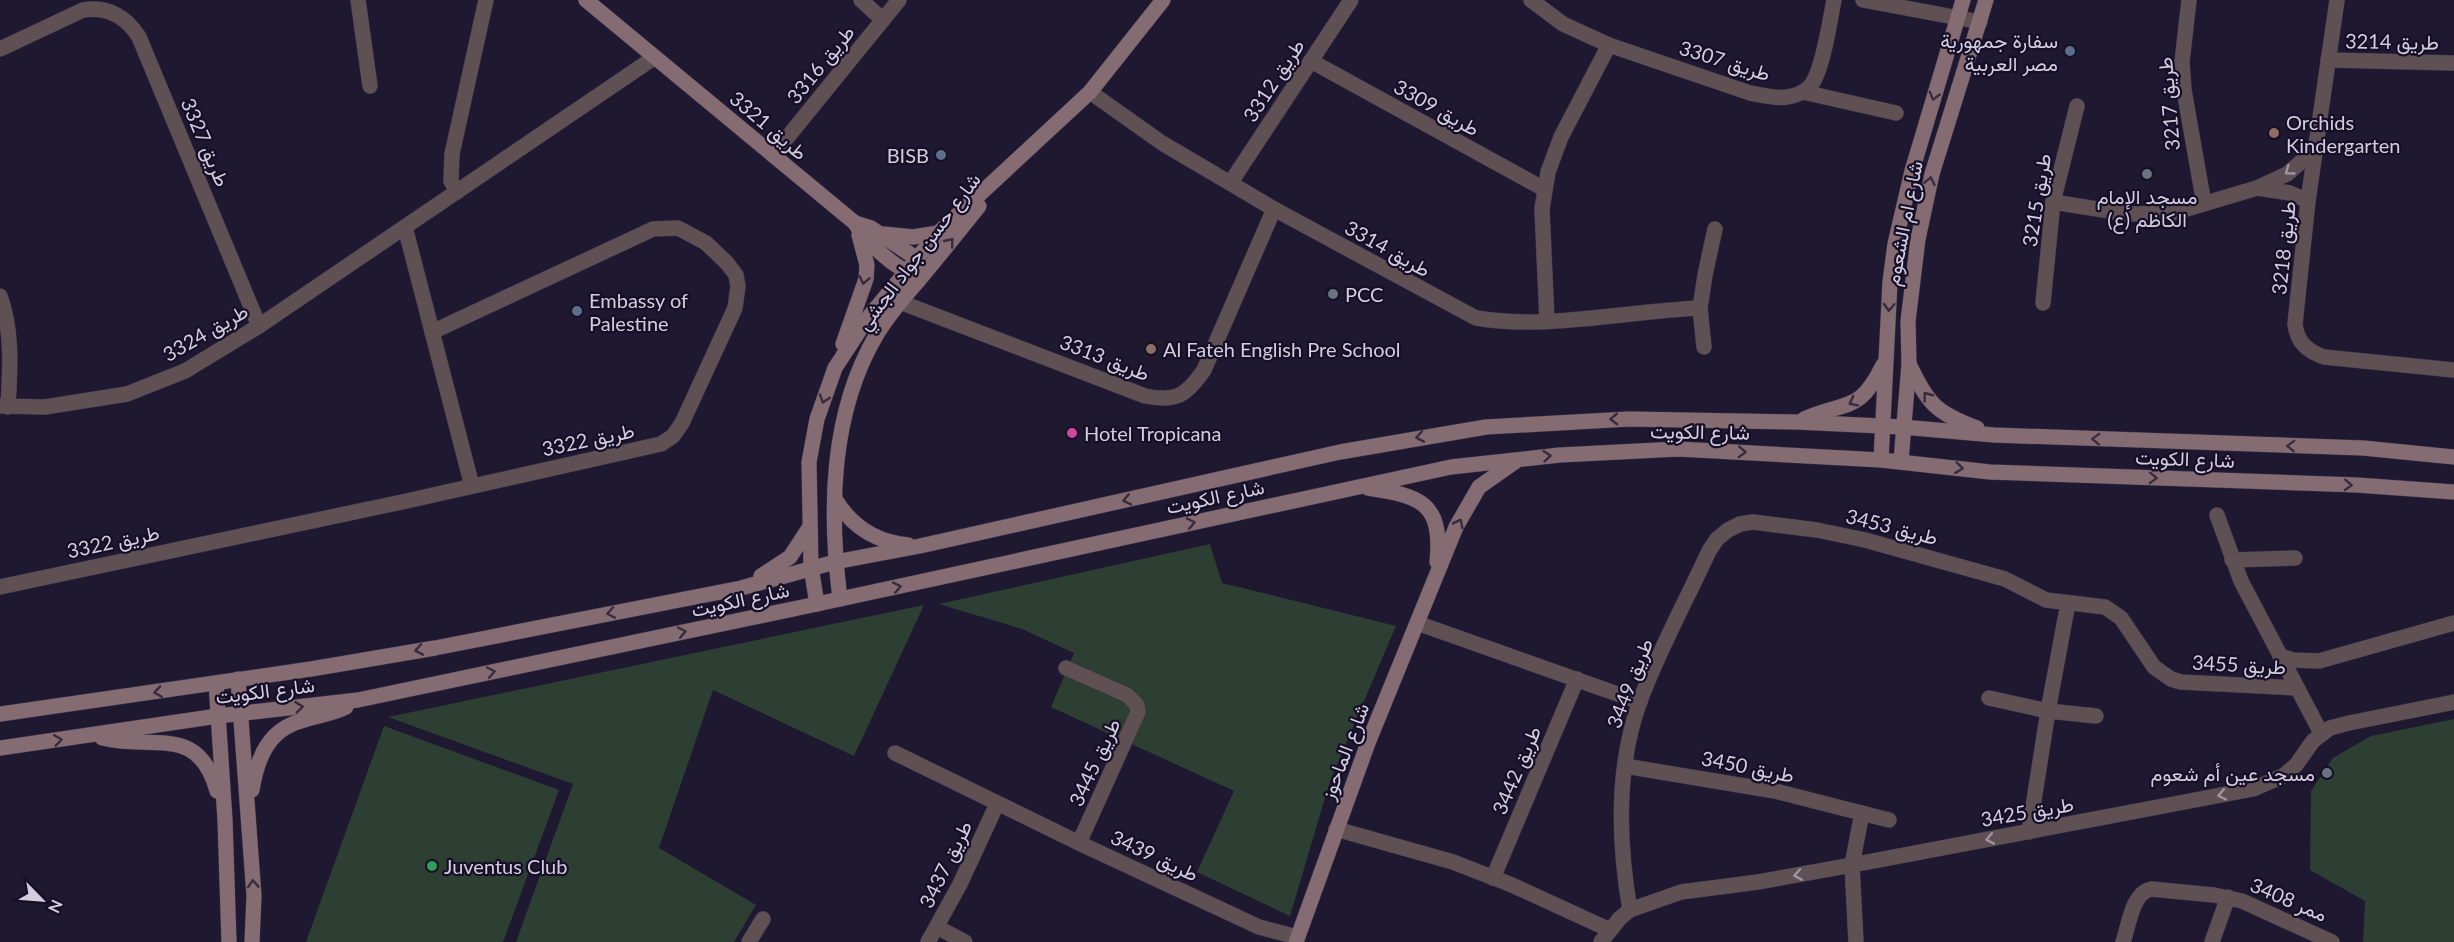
<svg xmlns="http://www.w3.org/2000/svg" width="2454" height="942" font-family="Lato,Vazirmatn,sans-serif">
  <style>
    .green { fill: #2d3f33 }
    .lines { fill: none; stroke-linecap: round; stroke-linejoin: round }
    .street-casing { stroke: #3c354d; stroke-width: 16 }
    .secondary-casing { stroke: #3c354d; stroke-width: 16 }
    .street { stroke: #5f5053; stroke-width: 15 }
    .secondary { stroke: #856c72; stroke-width: 15 }
    .oneway { stroke: #372b3e }
    .oneway2 { stroke: #9e95a1 }
    .service-dot { fill: #5c6f8a; stroke: #160f27; stroke-width: 2 }
    .education-dot { fill: #8d6e63; stroke: #160f27; stroke-width: 2 }
    .worship-dot { fill: #6b7280; stroke: #160f27; stroke-width: 2 }
    .hotel-dot { fill: #d1479c; stroke: #160f27; stroke-width: 2 }
    .leisure-dot { fill: #2e9e5b; stroke: #160f27; stroke-width: 2 }
    .labels { text-anchor: middle; dominant-baseline: central; stroke-width: 4.5; stroke-linejoin: round; paint-order: stroke }
    .poi-label { font-size: 20px; fill: #d2cee0; stroke: #160f27; text-anchor: start }
    .street-label { font-size: 20px; fill: #d2cee0; stroke: #160f27 }
  </style>
  <rect width="100%" height="100%" fill="#1f1831"/>
  <g class="green">
    <path d="M1210 544 1222 583 1396 626 1330 781 1290 916 1197 872 1234 791 1051 707 1074 653 1022 629 939 604Z"/>
    <path d="M924 605 854 756 713 690 659 848 756 905 734 942H516L573 784 388 717Z"/>
    <path d="M2454 719V942H2363L2365 901 2310 870 2311 791 2333 758 2371 736Z"/>
    <path d="M384 726 559 790 503 942H306Z"/>
  </g>
  <g class="lines">
    <defs>
      <g id="street">
        <path d="M358 0 370 86"/>
        <path d="M861 0 883 20"/>
        <path d="M1531 0 1563 24 1609 45 1750 93C1762 95 1774 99 1787 97 1795 96 1806 92 1811 85 1823 70 1830 20 1834 0"/>
        <path d="M1863 0 1980 22"/>
        <path d="M2189 0 2182 62 2184 90 2204 204"/>
        <path d="M2337 0 2308 201 2295 324C2297 342 2307 351 2324 357L2454 370"/>
        <path d="M0 49 83 10C107 6 126 16 139 37L259 326"/>
        <path d="M2328 60 2454 63"/>
        <path d="M1311 61 1544 189"/>
        <path d="M1090 92 1162 143 1274 209 1476 318C1546 330 1629 311 1700 308"/>
        <path d="M1803 92 1896 113"/>
        <path d="M773 155 899 0"/>
        <path d="M1231 182 1351 0"/>
        <path d="M2257 188 2290 193 2308 201"/>
        <path d="M457 192 451 181 452 154 486 0"/>
        <path d="M2053 202 2129 214 2173 213 2257 188 2287 174 2317 148"/>
        <path d="M405 227 472 486"/>
        <path d="M890 295 900 302 1145 396C1176 402 1186 396 1204 370L1274 209"/>
        <path d="M0 296C13 332 10 369 8 407"/>
        <path d="M2043 303 2053 202 2077 106"/>
        <path d="M1547 321 1542 209 1548 172 1561 137 1609 45"/>
        <path d="M1704 347 1700 308 1705 275 1715 229"/>
        <path d="M0 406 45 407 127 394 185 371 259 326 655 57"/>
        <path d="M2217 515 2241 581 2321 733"/>
        <path d="M2232 560 2295 558"/>
        <path d="M0 587 402 502 661 444 673 436 682 423 735 308 738 286 736 275 727 263 706 243 678 228 653 229 432 332"/>
        <path d="M1417 623 1640 702"/>
        <path d="M2280 656 2293 660 2319 661 2454 623"/>
        <path d="M1066 668 1127 695 1137 705 1138 712 1079 843"/>
        <path d="M1989 698 2048 711 2096 716"/>
        <path d="M895 753 1079 843 1259 927 1297 937"/>
        <path d="M1625 766 1775 791 1889 820"/>
        <path d="M1336 829 1453 862 1512 885 1610 930"/>
        <path d="M2029 832 2048 711 2068 603"/>
        <path d="M1493 878 1577 679"/>
        <path d="M1630 910C1618 841 1616 767 1640 701 1659 650 1686 601 1709 551L1717 539 1728 530 1740 524 1753 522 1817 530 1865 540 2005 579 2046 600 2105 607 2121 618 2154 667 2171 679 2181 682 2296 688"/>
        <path d="M937 927 965 942"/>
        <path d="M749 942 763 919"/>
        <path d="M928 942 960 884 997 804"/>
        <path d="M1601 942 1620 918 1630 910 1681 892 1758 882 1852 865 2253 789 2283 776 2296 765 2313 741 2330 728 2349 723 2454 702"/>
        <path d="M1856 942 1852 865 1862 813"/>
        <path d="M2123 942C2129 925 2132 893 2151 889L2214 895 2242 901 2332 942"/>
        <path d="M2212 942 2228 897"/>
      </g>
      <g id="secondary">
        <path d="M586 0 855 223C864 239 896 271 914 273"/>
        <path d="M855 223 871 228 916 258 919 265"/>
        <path d="M884 234 913 237 938 233"/>
        <path d="M843 344 866 279 867 265 859 235"/>
        <path d="M1909 364C1929 404 1934 412 1977 428"/>
        <path d="M1804 419C1847 400 1859 414 1883 365"/>
        <path d="M1881 460 1890 282 1895 244 1912 171 1963 0"/>
        <path d="M1901 461 1909 364 1908 321 1918 239 1932 174 1986 0"/>
        <path d="M1368 488C1420 496 1443 502 1437 562"/>
        <path d="M835 499C852 527 876 542 908 545"/>
        <path d="M761 576 790 557 809 528"/>
        <path d="M840 599C829 511 830 413 877 334 889 314 904 297 919 280 939 256 959 231 979 206"/>
        <path d="M817 604 811 567 809 462 817 419 835 368 867 319 938 233 1090 92 1163 0"/>
        <path d="M238 679 254 896 252 942"/>
        <path d="M216 683 225 820 229 942"/>
        <path d="M0 714 311 669 435 648 741 588 835 562 920 546 1340 452 1486 427 1629 419 1797 422 1902 427 1994 435 2363 448 2454 457"/>
        <path d="M102 738C154 751 198 723 217 791"/>
        <path d="M0 748 218 716 358 700 817 604 1451 467 1560 455 1678 449 1881 460 1990 472 2357 485 2454 492"/>
        <path d="M252 790C257 759 268 730 301 721 316 716 332 714 346 707"/>
        <path d="M1296 942 1368 743 1456 527 1479 487 1516 461"/>
      </g>
    </defs>
    <use href="#street" class="street-casing"/>
    <use href="#secondary" class="secondary-casing"/>
    <use href="#street" class="street"/>
    <use href="#secondary" class="secondary"/>
  </g>
  <defs><path id="oneway-chevron" d="M-2-3.5L2.5 0L-2 3.5" fill="none" stroke-width="1.6" stroke-linecap="round" stroke-linejoin="round" transform="scale(1.5)"/></defs>
  <g class="oneway">
    <use href="#oneway-chevron" transform="translate(1934 96) rotate(106)"/>
    <use href="#oneway-chevron" transform="translate(1930 181) rotate(-78)"/>
    <use href="#oneway-chevron" transform="translate(950 242) rotate(-51)"/>
    <use href="#oneway-chevron" transform="translate(864 280) rotate(102)"/>
    <use href="#oneway-chevron" transform="translate(1889 307) rotate(93)"/>
    <use href="#oneway-chevron" transform="translate(1927 396) rotate(-127)"/>
    <use href="#oneway-chevron" transform="translate(824 399) rotate(108)"/>
    <use href="#oneway-chevron" transform="translate(1853 402) rotate(153)"/>
    <use href="#oneway-chevron" transform="translate(1614 419) rotate(179)"/>
    <use href="#oneway-chevron" transform="translate(1420 437) rotate(170)"/>
    <use href="#oneway-chevron" transform="translate(2096 439) rotate(-178)"/>
    <use href="#oneway-chevron" transform="translate(2291 446) rotate(-178)"/>
    <use href="#oneway-chevron" transform="translate(1742 452) rotate(3)"/>
    <use href="#oneway-chevron" transform="translate(1547 456) rotate(-5)"/>
    <use href="#oneway-chevron" transform="translate(1959 468) rotate(7)"/>
    <use href="#oneway-chevron" transform="translate(2153 478) rotate(2)"/>
    <use href="#oneway-chevron" transform="translate(2348 485) rotate(2)"/>
    <use href="#oneway-chevron" transform="translate(1127 500) rotate(167)"/>
    <use href="#oneway-chevron" transform="translate(1191 523) rotate(-12)"/>
    <use href="#oneway-chevron" transform="translate(1459 523) rotate(-64)"/>
    <use href="#oneway-chevron" transform="translate(897 587) rotate(-12)"/>
    <use href="#oneway-chevron" transform="translate(611 613) rotate(169)"/>
    <use href="#oneway-chevron" transform="translate(682 632) rotate(-12)"/>
    <use href="#oneway-chevron" transform="translate(419 650) rotate(170)"/>
    <use href="#oneway-chevron" transform="translate(491 672) rotate(-12)"/>
    <use href="#oneway-chevron" transform="translate(158 692) rotate(171)"/>
    <use href="#oneway-chevron" transform="translate(299 707) rotate(-7)"/>
    <use href="#oneway-chevron" transform="translate(58 740) rotate(-8)"/>
    <use href="#oneway-chevron" transform="translate(253 884) rotate(-94)"/>
  </g>
  <g class="oneway2">
    <use href="#oneway-chevron" transform="translate(2289 171) rotate(144)"/>
    <use href="#oneway-chevron" transform="translate(2222 795) rotate(168)"/>
    <use href="#oneway-chevron" transform="translate(1990 839) rotate(169)"/>
    <use href="#oneway-chevron" transform="translate(1798 875) rotate(170)"/>
  </g>
  <g class="service-dot">
    <circle cx="2070" cy="51" r="6"/>
    <circle cx="941" cy="155" r="6"/>
    <circle cx="577" cy="311" r="6"/>
  </g>
  <g class="education-dot">
    <circle cx="2274" cy="133" r="6"/>
    <circle cx="1151" cy="349" r="6"/>
  </g>
  <g class="worship-dot">
    <circle cx="2147" cy="174" r="6"/>
    <circle cx="1333" cy="294" r="6"/>
    <circle cx="2327" cy="773" r="6"/>
  </g>
  <circle class="hotel-dot" cx="1072" cy="433" r="6"/>
  <circle class="leisure-dot" cx="432" cy="866" r="6"/>
  <g class="labels">
    <g class="poi-label">
      <text x="2058" y="40" text-anchor="end">سفارة جمهورية<tspan x="2058" dy="23">مصر العربية</tspan></text>
      <text x="2286" y="122">Orchids<tspan x="2286" dy="23">Kindergarten</tspan></text>
      <text x="929" y="155" text-anchor="end">BISB</text>
      <text x="2147" y="196" text-anchor="middle">مسجد الإمام<tspan x="2147" dy="23">الكاظم (ع)</tspan></text>
      <text x="1345" y="294">PCC</text>
      <text x="589" y="300">Embassy of<tspan x="589" dy="23">Palestine</tspan></text>
      <text x="1163" y="349">Al Fateh English Pre School</text>
      <text x="1084" y="433">Hotel Tropicana</text>
      <text x="2315" y="773" text-anchor="end">مسجد عين أم شعوم</text>
      <text x="444" y="866">Juventus Club</text>
    </g>
    <g class="street-label">
      <text transform="translate(2392 41) rotate(1)">طريق 3214</text>
      <text transform="translate(1725 60) rotate(17)">طريق 3307</text>
      <text transform="translate(820 64) rotate(-51)">طريق 3316</text>
      <text transform="translate(1273 80) rotate(-57)">طريق 3312</text>
      <text transform="translate(2168 104) rotate(-95)">طريق 3217</text>
      <text transform="translate(1437 107) rotate(29)">طريق 3309</text>
      <text transform="translate(769 125) rotate(40)">طريق 3321</text>
      <text transform="translate(206 142) rotate(67)">طريق 3327</text>
      <text transform="translate(2036 200) rotate(-81)">طريق 3215</text>
      <text transform="translate(1903 223) rotate(-79)">شارع ام الشعوم</text>
      <text transform="translate(1388 248) rotate(29)">طريق 3314</text>
      <text transform="translate(2283 248) rotate(-84)">طريق 3218</text>
      <text transform="translate(918 251) rotate(-53)">شارع حسن جواد الجشي</text>
      <text transform="translate(205 332) rotate(-30)">طريق 3324</text>
      <text transform="translate(1105 357) rotate(21)">طريق 3313</text>
      <text transform="translate(1700 431) rotate(1)">شارع الكويت</text>
      <text transform="translate(588 439) rotate(-12)">طريق 3322</text>
      <text transform="translate(2185 458) rotate(2)">شارع الكويت</text>
      <text transform="translate(1215 496) rotate(-12)">شارع الكويت</text>
      <text transform="translate(1892 526) rotate(14)">طريق 3453</text>
      <text transform="translate(113 541) rotate(-12)">طريق 3322</text>
      <text transform="translate(740 599) rotate(-12)">شارع الكويت</text>
      <text transform="translate(2239 664) rotate(3)">طريق 3455</text>
      <text transform="translate(1629 683) rotate(-69)">طريق 3449</text>
      <text transform="translate(265 690) rotate(-7)">شارع الكويت</text>
      <text transform="translate(1344 751) rotate(-69)">شارع الماحوز</text>
      <text transform="translate(1094 762) rotate(-65)">طريق 3445</text>
      <text transform="translate(1748 766) rotate(11)">طريق 3450</text>
      <text transform="translate(1516 770) rotate(-67)">طريق 3442</text>
      <text transform="translate(2027 811) rotate(-10)">طريق 3425</text>
      <text transform="translate(1155 855) rotate(25)">طريق 3439</text>
      <text transform="translate(945 864) rotate(-64)">طريق 3437</text>
      <text transform="translate(2289 899) rotate(23)">ممر 3408</text>
    </g>
  </g>
  <g transform="translate(42 900) rotate(115)" stroke="#160f27" stroke-width="4.5" paint-order="stroke">
  <path d="M0-4.5L10 22L0 15L-10 22Z" fill="#d2cee0"/>
  <text y="-9" font-size="16" font-weight="bold" text-anchor="middle" fill="#d2cee0">N</text>
  </g>
</svg>
